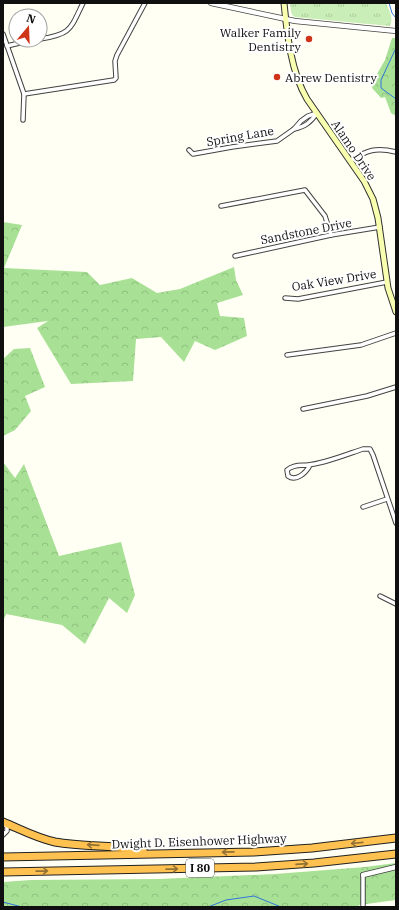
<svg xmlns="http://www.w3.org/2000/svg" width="399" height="910" font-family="'IBM Plex Serif',serif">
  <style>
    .grass { fill: url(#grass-tufts) }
    .forest { fill: url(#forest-crowns) }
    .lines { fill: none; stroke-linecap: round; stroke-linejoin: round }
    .stream { stroke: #3176da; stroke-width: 1 }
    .minor-casing { stroke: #434343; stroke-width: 5.5 }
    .tertiary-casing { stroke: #434343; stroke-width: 6 }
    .secondary-casing { stroke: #323232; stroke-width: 7 }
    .motorway-casing { stroke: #212121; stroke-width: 9 }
    .minor { stroke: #fff; stroke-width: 3.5 }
    .tertiary { stroke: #fff; stroke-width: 4.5 }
    .secondary { stroke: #f8ffae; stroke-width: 5 }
    .motorway { stroke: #ffc251; stroke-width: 7 }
    .oneway { stroke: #937234 }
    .poi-dot { fill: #cf3419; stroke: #fff; stroke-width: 1.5 }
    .labels { text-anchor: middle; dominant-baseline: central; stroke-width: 4; stroke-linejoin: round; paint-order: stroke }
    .shield { fill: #fff; stroke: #585858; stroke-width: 1 }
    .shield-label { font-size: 11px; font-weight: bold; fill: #101010 }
    .poi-label { font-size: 12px; fill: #101010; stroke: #fff; text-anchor: end }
    .street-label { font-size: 12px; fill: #101010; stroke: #fff }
  </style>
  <defs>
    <pattern id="grass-tufts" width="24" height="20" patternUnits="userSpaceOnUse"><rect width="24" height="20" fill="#c9eeb7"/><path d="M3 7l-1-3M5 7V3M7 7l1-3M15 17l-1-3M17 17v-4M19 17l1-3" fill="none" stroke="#accb9c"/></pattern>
    <pattern id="forest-crowns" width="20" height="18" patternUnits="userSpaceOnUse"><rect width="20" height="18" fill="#a8e195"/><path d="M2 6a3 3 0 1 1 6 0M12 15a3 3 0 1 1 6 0" fill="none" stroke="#90c07f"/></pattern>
  </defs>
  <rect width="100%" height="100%" fill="#fffff3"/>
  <path class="grass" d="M290 3H386C389 11 394 17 390 26L295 17C290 15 291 8 290 3Z"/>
  <g class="forest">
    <path d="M392 38H396V116L391 113 385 97 381 98 372 88 377 74 385 60Z"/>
    <path d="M3 222 22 225 4 268 87 272 100 285 132 278 157 293 180 289 234 267 236 280 243 295 217 303 220 316 244 318 247 336 215 350 195 341 184 362 161 337 136 339 133 381 71 384 37 328 48 321 3 327Z"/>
    <path d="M30 348 45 387 25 396 31 411 15 430 3 436V359L14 349Z"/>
    <path d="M3 462 15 478 24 464 59 556 121 542 135 595 127 613 109 598 85 644 62 625 6 614 3 622Z"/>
    <path d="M396 863V900L359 905V907H3V882L31 880 159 879 275 874 365 867Z"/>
  </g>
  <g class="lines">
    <g class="stream">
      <path d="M389 3 392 13 396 18"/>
      <path d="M396 48 381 80V88L396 99"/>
      <path d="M3 902 22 907"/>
      <path d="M208 907 226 900 254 896 281 907"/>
    </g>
    <defs>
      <g id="minor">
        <path d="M3 34 24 94 23 120"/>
        <path d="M40 39C71 34 70 30 83 3"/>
        <path d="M7 46 32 40"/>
        <path d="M24 94 114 80 116 78 115 61 117 55 145 3"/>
        <path d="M294 129C305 127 311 122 317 113"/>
        <path d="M189 150 193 154 232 147 277 141 294 129 301 121 308 116 317 113"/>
        <path d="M350 161C367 150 376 147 396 152"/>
        <path d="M221 206 305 190 325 216 331 235"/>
        <path d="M235 256 331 235 380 227"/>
        <path d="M285 298 298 299 387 282"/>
        <path d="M287 355 361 345 396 333"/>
        <path d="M303 409 367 396 396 387"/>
        <path d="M310 465C306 473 296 482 288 476L287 470C294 464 301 466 308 465 323 464 348 454 363 449H370L373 455 396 523"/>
        <path d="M363 507 387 499"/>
        <path d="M380 596 396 604"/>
        <path d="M3 835 7 831V827L5 825"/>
        <path d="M363 907V875"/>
      </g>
      <g id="tertiary">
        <path d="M211 3 295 21 396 31"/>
        <path d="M363 875 396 867"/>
      </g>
      <path id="secondary" d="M284 3C287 34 291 72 307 99L364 181 373 199 378 218 388 288 396 312"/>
      <g id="motorway">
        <path d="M3 822C20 829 36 838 55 842 84 847 114 845 143 850"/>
        <path d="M3 857 254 852 312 848 396 838"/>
        <path d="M3 872 256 867 314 863 396 854"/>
      </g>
    </defs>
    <use href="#minor" class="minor-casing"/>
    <use href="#tertiary" class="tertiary-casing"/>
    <use href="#secondary" class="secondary-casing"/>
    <use href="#motorway" class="motorway-casing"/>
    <use href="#minor" class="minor"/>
    <use href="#tertiary" class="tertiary"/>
    <use href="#secondary" class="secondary"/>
    <use href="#motorway" class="motorway"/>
  </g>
  <defs><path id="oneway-shaft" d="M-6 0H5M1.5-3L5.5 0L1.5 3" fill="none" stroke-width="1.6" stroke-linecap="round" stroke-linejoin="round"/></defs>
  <g class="oneway">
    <use href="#oneway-shaft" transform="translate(357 843) rotate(174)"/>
    <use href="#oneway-shaft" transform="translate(93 845) rotate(-176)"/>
    <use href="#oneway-shaft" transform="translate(228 852) rotate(179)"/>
    <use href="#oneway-shaft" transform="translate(302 864) rotate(-4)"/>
    <use href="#oneway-shaft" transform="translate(172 869) rotate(-1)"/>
    <use href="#oneway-shaft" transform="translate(42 871) rotate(-1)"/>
  </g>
  <g class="poi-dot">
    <circle cx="309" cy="39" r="4"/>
    <circle cx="277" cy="77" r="4"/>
  </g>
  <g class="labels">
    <rect class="shield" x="186" y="859" width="28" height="18" rx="3"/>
    <g class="shield-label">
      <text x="200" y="868">I 80</text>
    </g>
    <g class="poi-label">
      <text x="301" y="32">Walker Family<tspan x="301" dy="14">Dentistry</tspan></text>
      <text x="285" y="77" text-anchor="start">Abrew Dentistry</text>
    </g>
    <g class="street-label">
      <text transform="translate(240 136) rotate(-10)">Spring Lane</text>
      <text transform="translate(354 150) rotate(56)">Alamo Drive</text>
      <text transform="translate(306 231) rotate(-11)">Sandstone Drive</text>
      <text transform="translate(334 280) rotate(-9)">Oak View Drive</text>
      <text transform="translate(199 841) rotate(-2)">Dwight D. Eisenhower Highway</text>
    </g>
  </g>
  <rect width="399" height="910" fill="none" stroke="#101010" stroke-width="8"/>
  <g transform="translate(28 28) rotate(19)"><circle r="19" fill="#ffffff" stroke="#9f9f9f"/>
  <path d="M0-3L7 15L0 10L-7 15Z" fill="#cf3419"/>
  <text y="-6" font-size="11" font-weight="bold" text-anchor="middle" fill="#101010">N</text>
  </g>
</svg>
